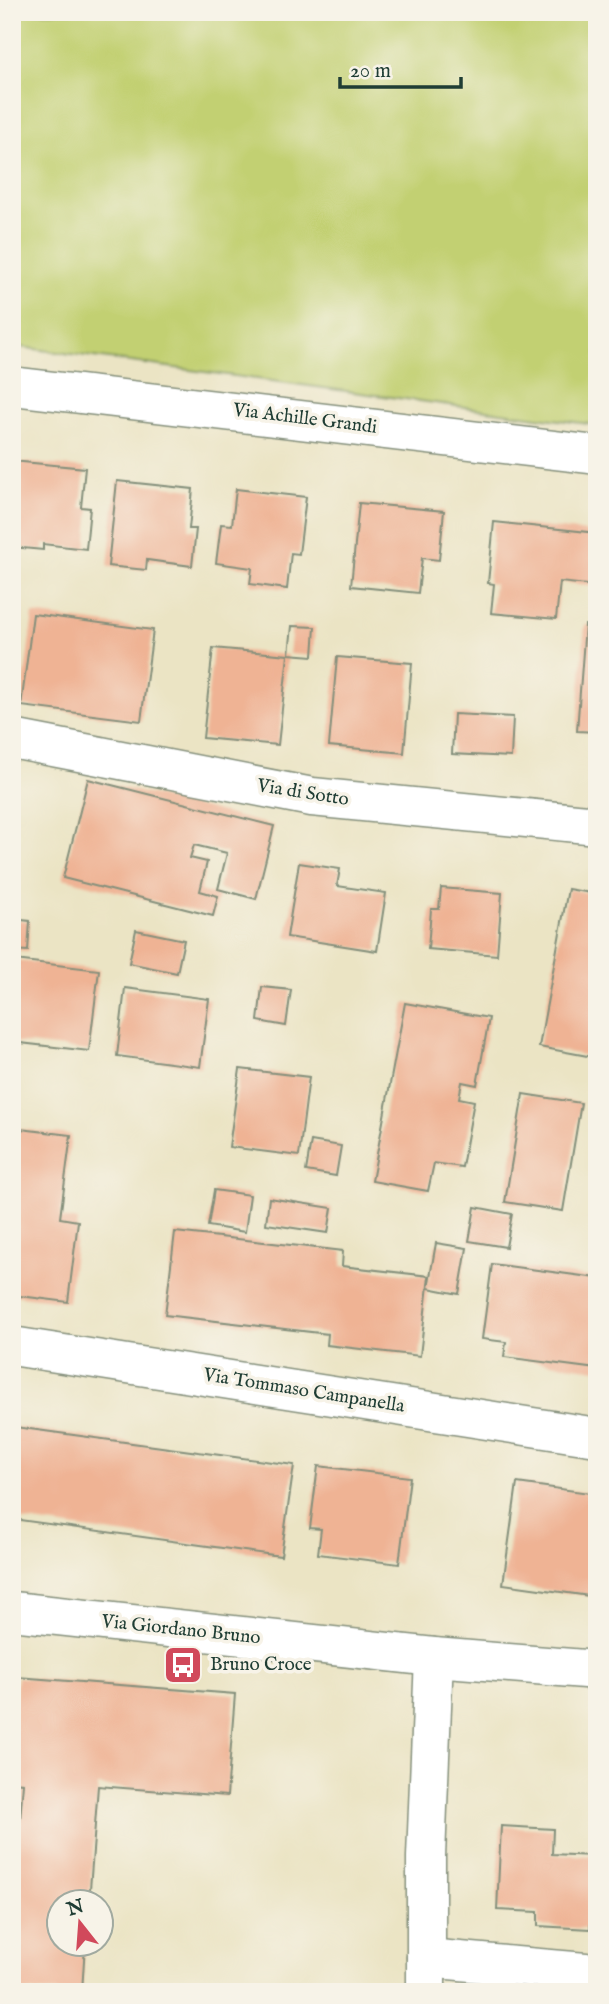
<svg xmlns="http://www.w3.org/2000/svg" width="609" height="2004" font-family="'IM FELL English',serif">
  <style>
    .green { fill: #c2d072; stroke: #708653; stroke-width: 2 }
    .building { fill: #efb394 }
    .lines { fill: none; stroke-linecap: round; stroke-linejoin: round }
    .minor-casing { stroke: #85907c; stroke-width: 41 }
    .minor { stroke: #fff; stroke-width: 38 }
    .labels { text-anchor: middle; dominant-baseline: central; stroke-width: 7; stroke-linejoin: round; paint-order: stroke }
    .street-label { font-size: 19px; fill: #1f3d34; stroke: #f7f3e8 }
    .poi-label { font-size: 19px; fill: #1f3d34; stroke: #f7f3e8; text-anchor: start }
  </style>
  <rect width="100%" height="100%" fill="#f7f3e8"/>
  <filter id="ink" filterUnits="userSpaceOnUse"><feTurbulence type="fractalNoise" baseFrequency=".0143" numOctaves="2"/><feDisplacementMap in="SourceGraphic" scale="14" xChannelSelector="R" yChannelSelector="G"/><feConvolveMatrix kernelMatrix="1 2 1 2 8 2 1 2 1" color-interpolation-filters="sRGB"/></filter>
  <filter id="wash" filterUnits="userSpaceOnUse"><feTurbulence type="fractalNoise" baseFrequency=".00686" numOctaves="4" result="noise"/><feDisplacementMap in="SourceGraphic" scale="28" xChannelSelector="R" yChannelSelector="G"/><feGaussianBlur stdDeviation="1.57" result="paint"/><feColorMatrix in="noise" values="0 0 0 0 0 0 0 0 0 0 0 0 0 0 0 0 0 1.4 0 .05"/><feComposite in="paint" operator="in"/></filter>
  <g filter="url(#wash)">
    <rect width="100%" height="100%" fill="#ebe4c4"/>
    <path class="green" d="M12 12H597V425L12 346Z"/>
    <g id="blocks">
      <g class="building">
        <path d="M12 461 85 468 81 507 90 508 86 549 43 544V550L12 547Z"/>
        <path d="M117 481 193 489 189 529H196L192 566 147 560 146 570 108 566Z"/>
        <path d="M236 489 306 497 299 554 291 553 287 589 250 584 252 568 216 563 221 524 232 525Z"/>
        <path d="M359 503 444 511 439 560 422 558 418 593 351 586Z"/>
        <path d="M494 522 597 533 596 586 560 582 556 619 491 613 494 584 488 583Z"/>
        <path d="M33 614 153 630 141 721 21 706Z"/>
        <path d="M585 625 597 626V732L577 731Z"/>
        <path d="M292 626 315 627 313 656 289 654Z"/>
        <path d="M213 648 288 655 278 745 203 738Z"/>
        <path d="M337 657 412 663 404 753 329 746Z"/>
        <path d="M454 714 513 717 511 757 452 754Z"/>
        <path d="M88 779 274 826 256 899 218 889 227 853 194 845 190 858 207 862 200 891 218 896 213 916 63 878Z"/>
        <path d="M299 863 340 869 337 886 386 893 377 951 287 937Z"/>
        <path d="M441 888 502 893 497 955 428 949 431 909H439Z"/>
        <path d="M568 889 597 894V1036L593 1057 539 1047Z"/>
        <path d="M12 919 30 921 28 951 12 950Z"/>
        <path d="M136 930 184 940 177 973 129 963Z"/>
        <path d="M15 960 99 970 89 1051 12 1042V978Z"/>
        <path d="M262 987 291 990 286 1026 258 1021Z"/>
        <path d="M125 988 209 999 200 1067 117 1056Z"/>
        <path d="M405 1003 489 1018 477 1085 462 1082 459 1098 474 1101 462 1167 434 1163 428 1191 372 1181Z"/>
        <path d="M240 1069 309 1077 299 1156 229 1147Z"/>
        <path d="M523 1094 581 1103 563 1211 505 1202Z"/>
        <path d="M12 1128 71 1135 60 1218 78 1221 68 1302 12 1295Z"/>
        <path d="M311 1141 341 1146 336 1176 306 1171Z"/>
        <path d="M214 1190 250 1195 245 1232 208 1226Z"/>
        <path d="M269 1198 332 1208 328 1233 266 1224Z"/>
        <path d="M475 1207 512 1214 506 1247 469 1241Z"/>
        <path d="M175 1232 343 1251 342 1266 429 1276 420 1356 327 1345 328 1334 165 1315Z"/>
        <path d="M436 1243 467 1248 459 1294 428 1288Z"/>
        <path d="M492 1264 597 1278V1369L504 1357 506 1342 482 1339Z"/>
        <path d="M15 1427 294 1465 281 1556 12 1519V1446Z"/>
        <path d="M318 1466 410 1477 399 1564 318 1554 321 1529 310 1528Z"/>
        <path d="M517 1483 597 1494V1597L503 1584Z"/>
        <path d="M17 1677 235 1694 227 1796 98 1786 89 1902H60V1944H85L82 1992H12V1920L23 1783 12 1782V1732Z"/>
        <path d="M501 1826 553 1829 552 1854 593 1856V1847H597V1916H591L590 1929 538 1926V1912L497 1910Z"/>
      </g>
    </g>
  </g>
  <g filter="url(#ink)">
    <use href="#blocks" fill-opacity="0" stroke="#85907c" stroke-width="2"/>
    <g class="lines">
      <defs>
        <g id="minor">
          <path d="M12 386 597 455"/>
          <path d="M12 739 312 797 597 825"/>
          <path d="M12 1346 597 1437"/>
          <path d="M12 1611 434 1657 597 1670"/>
          <path d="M426 1958 597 1973"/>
          <path d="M426 1992V1857L434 1657"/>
        </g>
      </defs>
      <use href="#minor" class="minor-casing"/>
      <use href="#minor" class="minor"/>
    </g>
  </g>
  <defs>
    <symbol id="bus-square" viewBox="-11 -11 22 22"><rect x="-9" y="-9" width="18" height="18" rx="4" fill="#d1495b" stroke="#f7f3e8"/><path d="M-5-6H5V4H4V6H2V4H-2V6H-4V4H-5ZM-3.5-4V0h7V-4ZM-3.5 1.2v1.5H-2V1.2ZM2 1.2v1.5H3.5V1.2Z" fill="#fff"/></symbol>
  </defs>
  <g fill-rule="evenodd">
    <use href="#bus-square" x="161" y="1643" width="44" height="44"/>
  </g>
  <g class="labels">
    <g class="street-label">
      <text transform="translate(305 419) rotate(7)">Via Achille Grandi</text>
      <text transform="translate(303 793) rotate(9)">Via di Sotto</text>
      <text transform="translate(304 1391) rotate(9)">Via Tommaso Campanella</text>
      <text transform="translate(181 1630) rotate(6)">Via Giordano Bruno</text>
    </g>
    <g class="poi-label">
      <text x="210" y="1665">Bruno Croce</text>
    </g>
  </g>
  <rect width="609" height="2004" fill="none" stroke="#f7f3e8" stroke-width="42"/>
  <g transform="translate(80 1923) rotate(343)"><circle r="33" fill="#f7f3e8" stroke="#a1aaa0" stroke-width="2"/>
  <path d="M0-5L12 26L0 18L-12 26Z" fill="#d1495b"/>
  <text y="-10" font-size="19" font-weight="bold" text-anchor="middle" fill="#1f3d34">N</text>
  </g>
  <path d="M340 77v10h121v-10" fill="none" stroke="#1f3d34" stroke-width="3.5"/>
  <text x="350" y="77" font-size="21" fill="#1f3d34" stroke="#f7f3e8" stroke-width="5" paint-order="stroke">20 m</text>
</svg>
